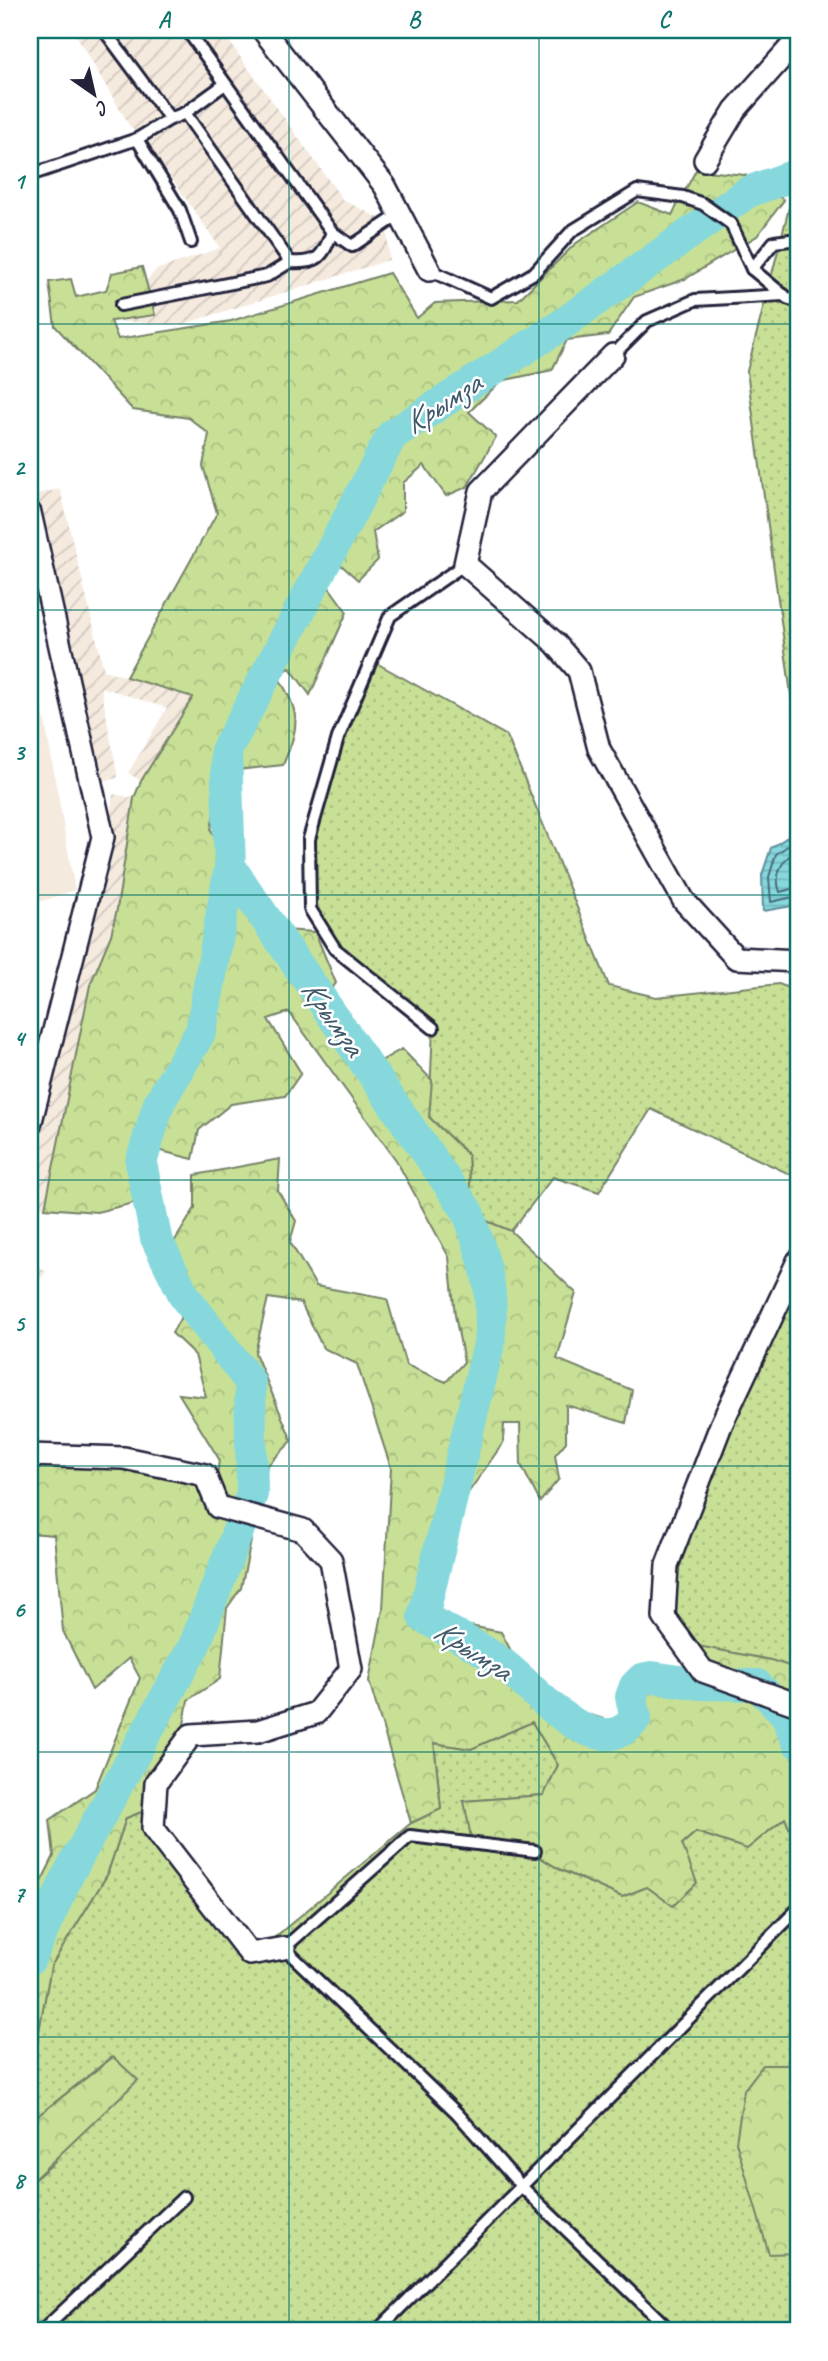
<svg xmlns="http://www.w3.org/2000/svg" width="828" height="2361" font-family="Caveat,sans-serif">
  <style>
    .built { fill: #f5eade }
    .industrial { fill: url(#industrial-furrows) }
    .green { fill: url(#green-dots); stroke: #748168; stroke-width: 2 }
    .forest { fill: url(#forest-crowns); stroke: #748168; stroke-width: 2 }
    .water { fill: url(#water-rules); stroke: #5e8f9c; stroke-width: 2 }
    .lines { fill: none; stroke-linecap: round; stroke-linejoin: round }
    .shore { stroke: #4a6b7b; stroke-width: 2 }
    .river { stroke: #86d8dc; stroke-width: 32 }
    .lane-casing { stroke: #22223b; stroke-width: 16 }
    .street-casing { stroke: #22223b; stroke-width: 26 }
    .lane { stroke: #fff; stroke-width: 10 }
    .street { stroke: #fff; stroke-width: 21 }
    .grid { fill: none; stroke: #0f766e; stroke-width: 2; stroke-opacity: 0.55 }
    .labels { text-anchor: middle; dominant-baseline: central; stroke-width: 5; stroke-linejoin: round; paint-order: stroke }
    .water-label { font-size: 32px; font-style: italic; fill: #40596b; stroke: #fff }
    .neatline { fill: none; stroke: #0f766e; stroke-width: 2.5 }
    .grid-label { font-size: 23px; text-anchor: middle; font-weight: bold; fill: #0f766e }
  </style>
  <defs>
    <pattern id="industrial-furrows" width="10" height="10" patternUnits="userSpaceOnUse" patternTransform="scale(1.75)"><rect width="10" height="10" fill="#f5eade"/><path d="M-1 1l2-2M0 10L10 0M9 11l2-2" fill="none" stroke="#d2c8bf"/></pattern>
    <pattern id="green-dots" width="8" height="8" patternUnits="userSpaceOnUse" patternTransform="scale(1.75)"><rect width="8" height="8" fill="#c7e096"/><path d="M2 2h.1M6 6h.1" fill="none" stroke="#abc082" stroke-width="1.8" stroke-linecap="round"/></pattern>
    <pattern id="forest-crowns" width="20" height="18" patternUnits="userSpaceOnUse" patternTransform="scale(1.75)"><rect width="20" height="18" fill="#c7e096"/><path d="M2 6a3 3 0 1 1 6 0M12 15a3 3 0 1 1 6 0" fill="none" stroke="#abc082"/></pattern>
    <pattern id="water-rules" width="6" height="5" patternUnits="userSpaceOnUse" patternTransform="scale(1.75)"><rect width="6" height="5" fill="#86d8dc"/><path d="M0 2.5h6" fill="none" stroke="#73b9be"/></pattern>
  </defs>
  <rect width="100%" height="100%" fill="#fff"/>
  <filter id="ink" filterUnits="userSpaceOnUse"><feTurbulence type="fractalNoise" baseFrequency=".0143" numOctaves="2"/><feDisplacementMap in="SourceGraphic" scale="14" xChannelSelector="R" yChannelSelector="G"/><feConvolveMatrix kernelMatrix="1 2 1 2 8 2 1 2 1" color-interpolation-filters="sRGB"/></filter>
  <g filter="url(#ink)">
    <path class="built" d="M30 638 75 890 30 905Z"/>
    <g class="industrial">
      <path d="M73 30H221L343 200 383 220 387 228 389 260 180 325 111 321 156 270 220 248 152 150 129 125Z"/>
      <path d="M60 489 104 670 193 697 141 781 128 773 167 708 101 687 118 778 103 781 37 494Z"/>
      <path d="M113 794 134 798 117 909 111 935 90 985 45 1208 30 1205V1189L73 973 98 910Z"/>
      <path d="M30 1261 46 1271 30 1297Z"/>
    </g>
    <g class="green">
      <path d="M798 205V746L747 371 789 208Z"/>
      <path d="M371 660 507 736 609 986 656 997 779 984 798 992V1178L651 1109 599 1192 553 1177 511 1231 472 1215 468 1155 429 1117 433 1028 335 949 310 909 309 839 338 738Z"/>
      <path d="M798 1261V1705L703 1671 664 1617 667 1565Z"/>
      <path d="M532 1722 558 1765 544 1795 464 1801 519 1844 559 1869 622 1897 647 1887 682 1844 696 1832 747 1849 785 1818 798 1848V1919L792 1926 798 1954V2065L763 2066 744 2090 769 2253H798V2331H30V2183L55 2162 112 2057 30 2122V2079L51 1966 107 1875 126 1818 149 1809 250 1958 411 1823 441 1809 434 1743 471 1749Z"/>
    </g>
    <g class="forest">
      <path d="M696 170 745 175 784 200 757 236 685 279 634 297 608 335 567 340 552 370 501 381 469 412 496 437 467 487 446 496 424 465 403 483V511L373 532 378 560 358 580 332 557 315 568 347 612 310 695 290 668 277 675C301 714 300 724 283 765L220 772 211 830 267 929 315 932 336 983 321 1003 358 1074 402 1049 432 1080 429 1117 468 1155 472 1215 511 1231 576 1293 557 1359 632 1390 626 1423 566 1405V1442L555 1455 559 1479 540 1502 521 1465 520 1424H504L503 1443 429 1549 423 1617 501 1632 537 1700 611 1721 648 1693 705 1669 672 1641 771 1660 798 1669V1693L768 1689 790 1724 798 1722V1848L785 1818 747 1849 696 1832 682 1844 697 1883 673 1906 647 1887 622 1897 559 1869 519 1844 472 1843 464 1801 544 1795 558 1765 532 1722 471 1749 434 1743 441 1809 411 1823 369 1681 383 1609 391 1468 357 1364 323 1348 301 1303 268 1298 255 1353 292 1441 267 1466 241 1588 227 1608 220 1679 188 1700 180 1750 149 1809 126 1818 107 1875 51 1966 30 2079V1904L54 1856 50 1820 95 1789 140 1678 129 1658 92 1690 63 1631 54 1535 30 1533V1457L195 1477 214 1505 219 1459 179 1394 206 1397 195 1355 172 1333 190 1301 163 1260 195 1208V1175L280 1159 278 1191 296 1221 290 1242 316 1286 387 1299 406 1365 446 1382 464 1362 455 1315 449 1257 396 1160 289 1012 268 1019 301 1073 285 1096 231 1104 199 1130 193 1159 153 1149 142 1201 97 1212 45 1208 90 985 111 935 117 909 134 798 141 781 193 697 126 677 217 513 203 466 209 434 189 418 133 410 55 326 49 282 71 279 76 297 106 290 112 273 142 267 155 315 111 321 118 339 231 321 389 273 417 318 435 303 518 300 575 244 638 202 672 215Z"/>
      <path d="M113 2057 138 2080 30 2183V2122Z"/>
      <path d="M763 2065H798V2253L769 2254 736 2142 744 2090Z"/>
    </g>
    <path class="water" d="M798 830V901L792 906 763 911 762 875 771 848Z"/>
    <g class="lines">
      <g class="shore">
        <path d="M798 839 776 854 769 877 771 902 798 896"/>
        <path d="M798 849C783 859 773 873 780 892L798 887"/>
      </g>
      <g class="river">
        <path d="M798 174 748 192 557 328 392 435 226 751 230 867 468 1212C486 1265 495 1288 489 1344L423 1617C449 1632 479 1646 503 1664 533 1686 597 1769 636 1718L631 1697 635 1686 642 1679 652 1677 699 1684 757 1685 785 1713 798 1743"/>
        <path d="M30 1959 68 1875 195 1644 252 1494 250 1382 185 1297 156 1238 141 1163 159 1103 201 1031 230 867"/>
      </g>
      <defs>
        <g id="lane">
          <path d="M104 30 170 119 185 113 290 262C318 264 323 257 332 232"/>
          <path d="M187 30 332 232 352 246 400 214"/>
          <path d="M185 113 225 84"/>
          <path d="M137 139 180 210 191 242"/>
          <path d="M30 175 137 139 170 119"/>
          <path d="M752 269 774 242 798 239"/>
          <path d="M429 270 491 298 534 273 572 231 637 191 683 197 703 204 731 224 752 269 787 298 798 302"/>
          <path d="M121 305 267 276 290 262"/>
          <path d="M613 355 647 321 695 300 784 295"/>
          <path d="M433 1028 335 949 310 909 309 839 338 738 390 616 465 564"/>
          <path d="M535 1851 410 1836 284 1948 457 2113 522 2187 671 2331"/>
          <path d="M42 2331 184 2197"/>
          <path d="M377 2331 798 1909"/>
        </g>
        <g id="street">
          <path d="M263 30 385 186 429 270"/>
          <path d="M705 160 735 110 798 39"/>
          <path d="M613 355 481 491 465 564 555 643 579 671 599 749 684 901 736 958 798 961"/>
          <path d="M30 513 103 837 30 1125"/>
          <path d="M798 1261 721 1425 667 1565 664 1617 703 1671 798 1705"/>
          <path d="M30 1455 124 1458 205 1475 218 1507 303 1530 331 1560 351 1669 316 1713 258 1731 191 1735 156 1783 153 1828 250 1954 284 1948"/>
        </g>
      </defs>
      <use href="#lane" class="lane-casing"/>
      <use href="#street" class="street-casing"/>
      <use href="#lane" class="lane"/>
      <use href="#street" class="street"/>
    </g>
  </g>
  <path class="grid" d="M289 30V2331M539 30V2331M30 324H798M30 610H798M30 895H798M30 1180H798M30 1466H798M30 1752H798M30 2037H798"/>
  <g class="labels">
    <g class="water-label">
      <text transform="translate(442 403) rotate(-33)">Крымза</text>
      <text transform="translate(333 1017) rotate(55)">Крымза</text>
      <text transform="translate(473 1650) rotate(33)">Крымза</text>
    </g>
  </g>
  <rect width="828" height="2361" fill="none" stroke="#fff" stroke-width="77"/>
  <g transform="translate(94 94) rotate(146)" stroke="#ffffff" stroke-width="5" paint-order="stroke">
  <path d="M0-5L12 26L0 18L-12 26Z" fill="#22223b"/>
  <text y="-10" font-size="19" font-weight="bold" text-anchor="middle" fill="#22223b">С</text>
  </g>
  <rect x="38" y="38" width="752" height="2284" class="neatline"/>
  <g class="grid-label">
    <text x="164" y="27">A</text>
    <text x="414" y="27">B</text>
    <text x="664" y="27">C</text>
    <text x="19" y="189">1</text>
    <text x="19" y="475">2</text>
    <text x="19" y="760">3</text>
    <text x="19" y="1046">4</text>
    <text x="19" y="1331">5</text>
    <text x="19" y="1617">6</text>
    <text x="19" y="1902">7</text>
    <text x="19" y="2188">8</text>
  </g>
</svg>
